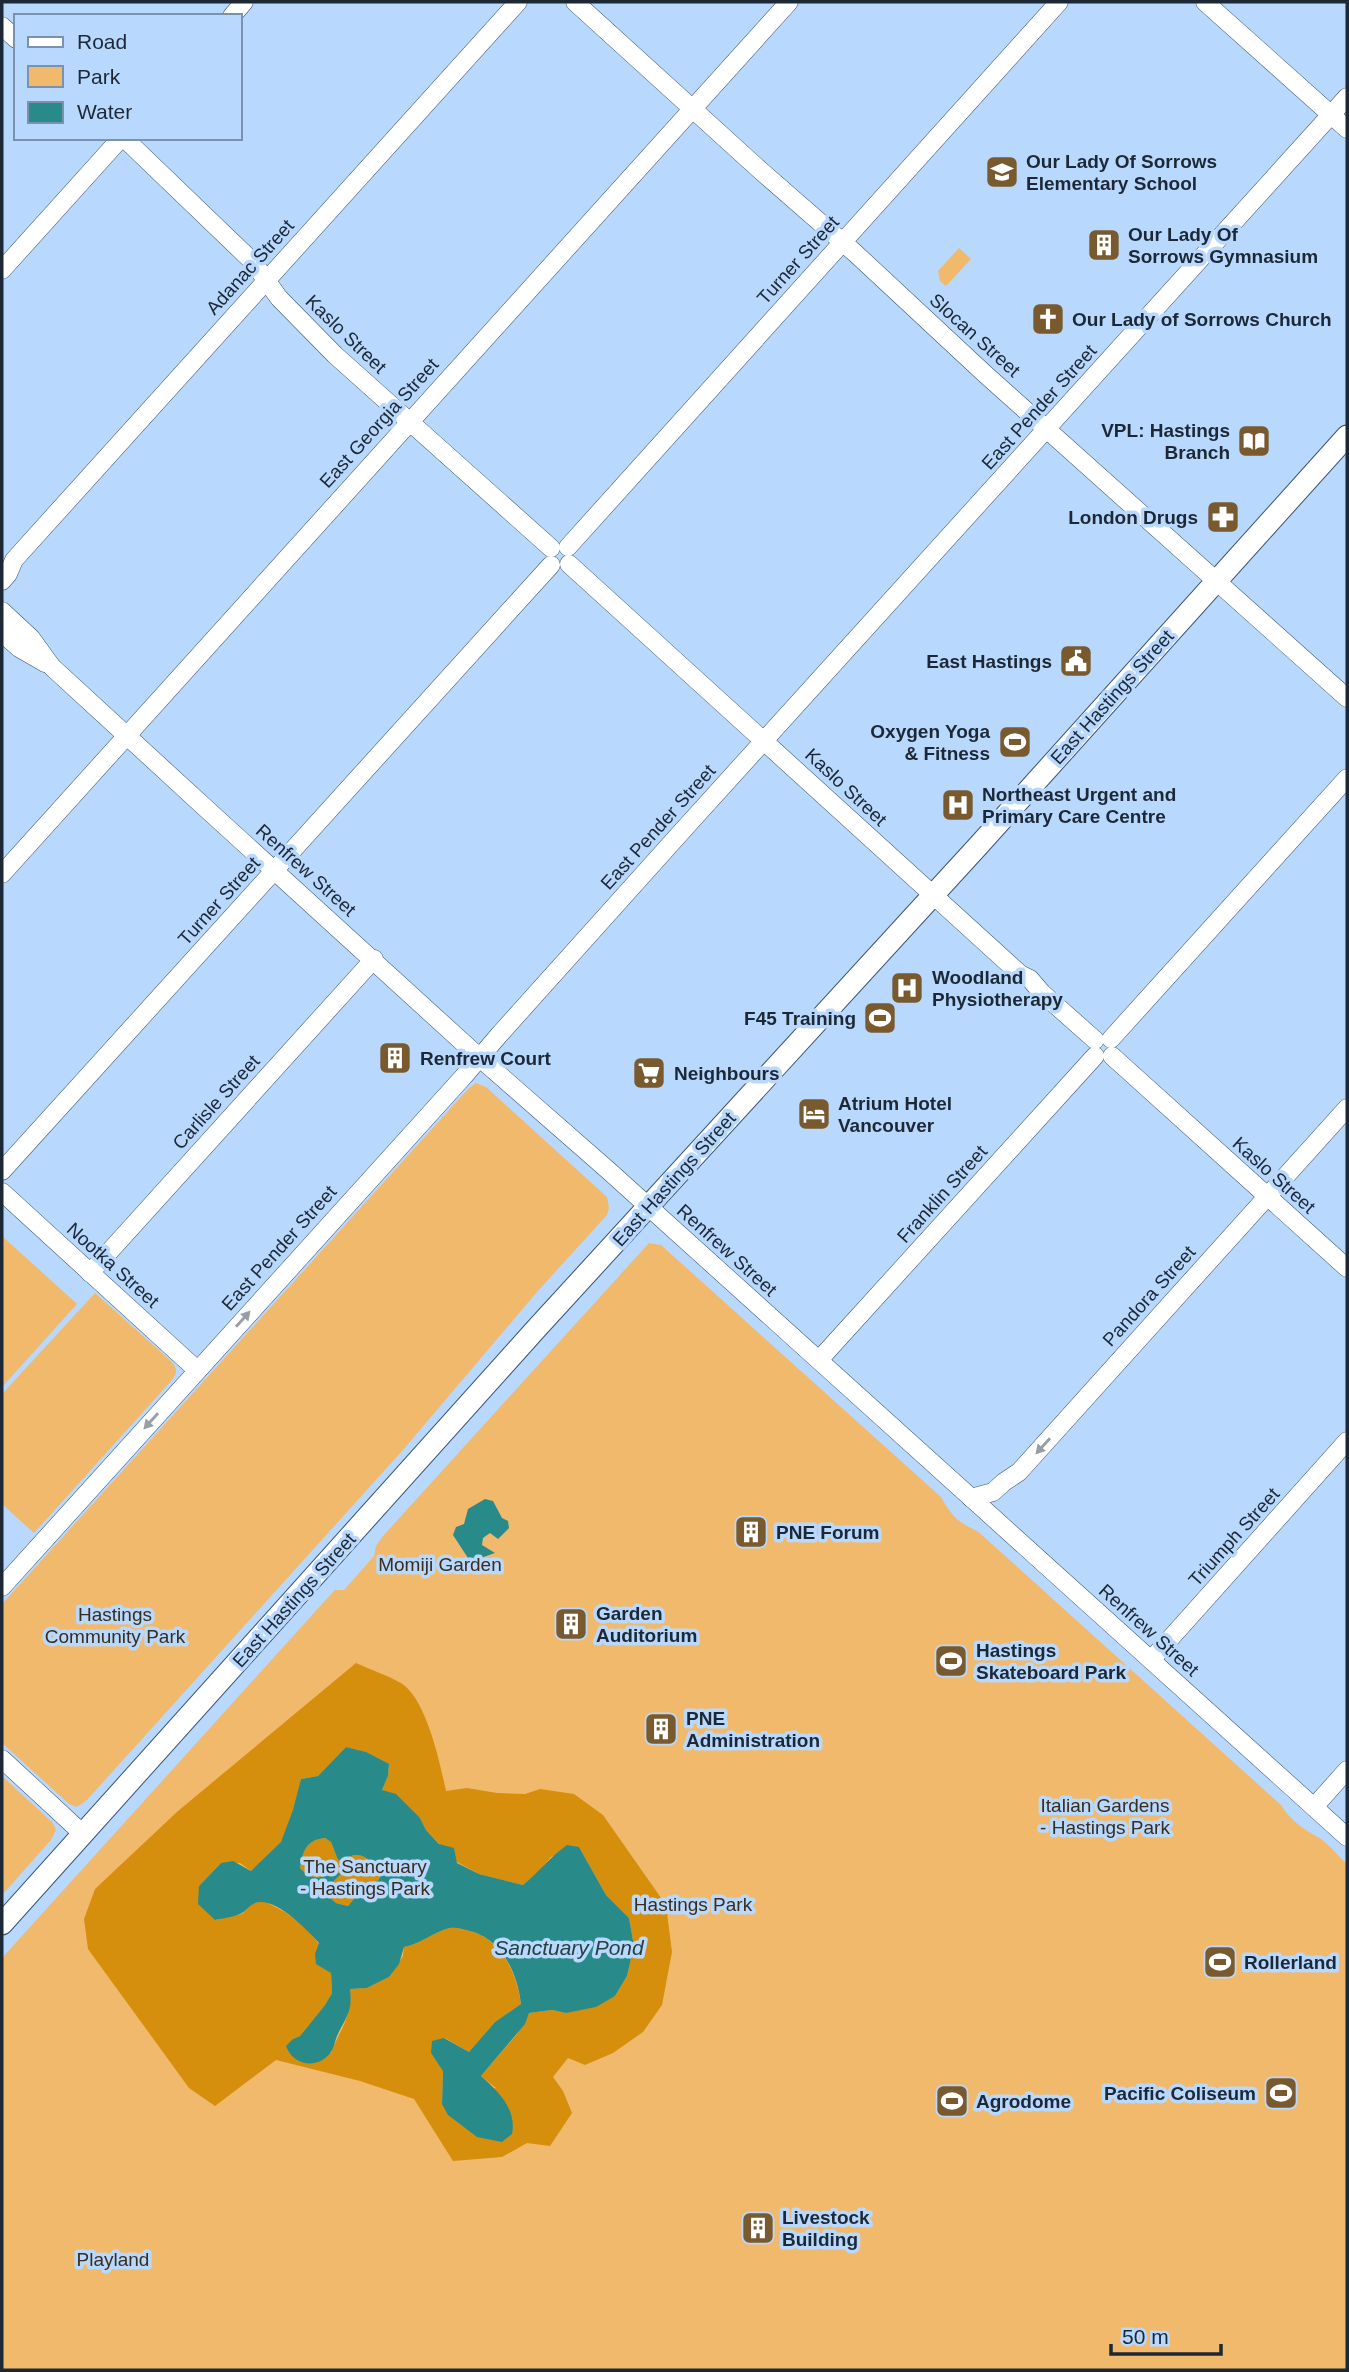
<svg xmlns="http://www.w3.org/2000/svg" width="1349" height="2372" font-family="Helvetica,sans-serif">
  <style>
    .green { fill: #f1b96c }
    .forest { fill: #d58f0d; fill-rule: evenodd }
    .water { fill: #288b8a; fill-rule: evenodd }
    .lines { fill: none; stroke-linecap: round; stroke-linejoin: round }
    .minor-casing { stroke: #395373; stroke-width: 19 }
    .major-casing { stroke: #395373; stroke-width: 23 }
    .minor { stroke: #fff; stroke-width: 18 }
    .major { stroke: #fff; stroke-width: 21 }
    .oneway { fill: #999ea5 }
    .labels { text-anchor: middle; dominant-baseline: central; stroke-width: 7; stroke-linejoin: round; paint-order: stroke }
    .poi-label { font-size: 19px; font-weight: bold; fill: #1c2836; stroke: #b9d8fd; text-anchor: start }
    .street-label { font-size: 19px; fill: #1c2836; stroke: #b9d8fd }
    .park-label { font-size: 19px; fill: #3b2d1b; stroke: #b9d8fd }
    .water-label { font-size: 21px; font-style: italic; fill: #244140; stroke: #b9d8fd }
  </style>
  <rect width="100%" height="100%" fill="#b9d8fd"/>
  <g class="green">
    <path d="M959 248 971 259 946 286 940 281 938 271Z"/>
    <path d="M476 1083 486 1087 607 1197 609 1208 607 1215 537 1292 403 1450 87 1800 77 1807 69 1804 2 1743V1604L469 1088Z"/>
    <path d="M2 1236 77 1304 2 1387Z"/>
    <path d="M649 1243 661 1245 941 1497C946 1506 954 1519 964 1524 971 1529 976 1529 983 1536L1281 1805C1290 1820 1303 1829 1318 1837 1328 1843 1338 1856 1347 1864V2370H2V1958L332 1593 335 1590H344L374 1556 376 1546 383 1536Z"/>
    <path d="M95 1293 171 1361C177 1368 178 1372 172 1380L34 1533 2 1504V1394Z"/>
    <path d="M2 1776 53 1823 56 1830 51 1840 2 1895Z"/>
  </g>
  <g class="forest">
    <path d="M356 1663C371 1670 387 1675 401 1683 426 1698 440 1763 446 1791L467 1788 497 1793 525 1794 540 1789 574 1794 603 1815 666 1905 672 1952 662 2005 643 2032 613 2053 585 2065 568 2058 553 2077 563 2091 572 2113 550 2146 527 2143 502 2157 453 2161 414 2099 360 2081 276 2060 215 2106 189 2088 88 1949 84 1919 95 1889 178 1811ZM346 1747 365 1752 389 1765 388 1776 382 1790 420 1818 426 1830 457 1862 479 1874 523 1885 538 1873 551 1857 579 1847 606 1895 629 1918 634 1946 627 1976 615 1996 566 2013 552 2010 529 2013 517 2034 481 2076 496 2088 442 2104 443 2070 431 2053 445 2038 469 2052 495 2022 521 2004C516 1971 501 1937 466 1930 460 1929 455 1927 450 1928 433 1932 421 1944 404 1947L403 1956 389 1977 367 1988 350 1989C353 2016 340 2029 331 2053L293 2039 300 2036 325 2005 332 1993 331 1973 319 1944 305 1927 285 1912 264 1901 253 1903 242 1914 215 1920 199 1886 221 1863H240L251 1871C261 1863 273 1854 280 1844 291 1828 297 1798 301 1779L318 1776Z"/>
    <path d="M325 1838 331 1842 338 1860C345 1860 349 1856 355 1855 369 1854 376 1867 380 1877L374 1888 358 1894 348 1906 336 1903 330 1898V1885L341 1874 335 1871C321 1879 312 1881 300 1868 303 1851 306 1840 325 1838Z"/>
  </g>
  <g class="water">
    <path d="M485 1499 493 1501 502 1518 508 1521 509 1528 498 1539 490 1533 483 1538 482 1545 495 1553 478 1559 468 1558 453 1535 456 1527 464 1524 468 1509Z"/>
    <path d="M346 1747 366 1752 389 1764 388 1776 382 1790 396 1794 420 1818 426 1830 439 1844 454 1848 457 1863 479 1874 523 1885C539 1872 550 1857 567 1845L579 1847 606 1895 629 1918 634 1946 627 1976 615 1996 596 2007 566 2013 552 2010 529 2013 525 2024 481 2076C498 2091 517 2109 512 2134L502 2142 477 2137 448 2115 442 2104 443 2071 431 2053 432 2041 444 2038 469 2052 495 2022 521 2004C517 1971 501 1937 466 1930 461 1929 455 1927 450 1928 433 1932 421 1944 404 1947L399 1964 389 1977 367 1988 350 1989C353 2012 346 2017 337 2036 335 2041 334 2048 331 2052 318 2070 293 2066 286 2046L293 2039 300 2036 325 2005 332 1993 331 1973 316 1964 315 1954 319 1943C307 1930 275 1896 255 1903 250 1905 247 1910 242 1913 235 1917 224 1918 215 1920L198 1904 199 1886 221 1863 233 1861 251 1871 281 1842 293 1810 301 1779 318 1776ZM325 1838 331 1842 338 1860C345 1860 349 1856 355 1855 368 1854 376 1867 380 1877L374 1888 358 1894 348 1906 336 1903 330 1898V1885L341 1874 335 1871C321 1879 312 1881 300 1868 303 1851 306 1840 325 1838Z"/>
  </g>
  <g class="lines">
    <defs>
      <g id="minor">
        <path d="M575 2 761 171 855 253 985 374 1347 698"/>
        <path d="M1205 2 1347 129"/>
        <path d="M232 16 244 2"/>
        <path d="M2 26 16 39"/>
        <path d="M124 138 253 262 279 298 335 355 551 548"/>
        <path d="M2 270 121 138"/>
        <path d="M568 547 1059 2"/>
        <path d="M569 564 1020 974 1030 979 1042 993 1095 1040"/>
        <path d="M2 581 8 574 14 560 518 2"/>
        <path d="M2 611 31 638 52 667 200 803 480 1058 609 1171 1347 1837"/>
        <path d="M2 633 19 648 45 663"/>
        <path d="M2 874 789 2"/>
        <path d="M1111 1039 1347 778"/>
        <path d="M1112 1056 1347 1268"/>
        <path d="M2 1171 551 565"/>
        <path d="M2 1192 197 1370"/>
        <path d="M90 1273 374 959"/>
        <path d="M819 1360 1095 1056"/>
        <path d="M971 1498 993 1492 1004 1482 1019 1472 1347 1108"/>
        <path d="M2 1587 464 1076 499 1035 684 829 1347 97"/>
        <path d="M1151 1660 1347 1441"/>
        <path d="M2 1759 83 1834"/>
        <path d="M1314 1807 1347 1770"/>
      </g>
      <path id="major" d="M2 1924 536 1329 979 845 1347 436"/>
    </defs>
    <use href="#minor" class="minor-casing"/>
    <use href="#major" class="major-casing"/>
    <use href="#minor" class="minor"/>
    <use href="#major" class="major"/>
  </g>
  <defs><path id="oneway-solid" d="M-6-.8H1V-3.2L6.5 0L1 3.2V.8H-6Z" transform="scale(1.75)"/></defs>
  <g class="oneway">
    <use href="#oneway-solid" transform="translate(243 1319) rotate(-48)"/>
    <use href="#oneway-solid" transform="translate(151 1421) rotate(132)"/>
    <use href="#oneway-solid" transform="translate(1043 1446) rotate(132)"/>
  </g>
  <defs>
    <symbol id="school-square" viewBox="-11 -11 22 22"><rect x="-9" y="-9" width="18" height="18" rx="4" fill="#795a2f" stroke="#b9d8fd"/><path d="M0-5L7-2L0 1L-7-2ZM-4 1L0 2.5L4 1V4Q0 6-4 4Z" fill="#fff"/></symbol>
    <symbol id="building-square" viewBox="-11 -11 22 22"><rect x="-9" y="-9" width="18" height="18" rx="4" fill="#795a2f" stroke="#b9d8fd"/><path d="M-4-6H4V6H1V3H-1V6H-4ZM-2.5-4.3h1.7v1.8h-1.7ZM.8-4.3h1.7v1.8H.8ZM-2.5-1h1.7V.8h-1.7ZM.8-1h1.7V.8H.8Z" fill="#fff"/></symbol>
    <symbol id="church-square" viewBox="-11 -11 22 22"><rect x="-9" y="-9" width="18" height="18" rx="4" fill="#795a2f" stroke="#b9d8fd"/><path d="M-1.2-6h2.4v3.5h3.3v2.4h-3.3V6h-2.4V-.1h-3.3v-2.4h3.3Z" fill="#fff"/></symbol>
    <symbol id="library-square" viewBox="-11 -11 22 22"><rect x="-9" y="-9" width="18" height="18" rx="4" fill="#795a2f" stroke="#b9d8fd"/><path d="M-6-4Q-3-5.5-.7-3.5V5Q-3 3-6 4ZM6-4Q3-5.5 .7-3.5V5Q3 3 6 4Z" fill="#fff"/></symbol>
    <symbol id="pharmacy-square" viewBox="-11 -11 22 22"><rect x="-9" y="-9" width="18" height="18" rx="4" fill="#795a2f" stroke="#b9d8fd"/><path d="M-2-6h4v4h4v4h-4v4h-4v-4h-4v-4h4Z" fill="#fff"/></symbol>
    <symbol id="civic-square" viewBox="-11 -11 22 22"><rect x="-9" y="-9" width="18" height="18" rx="4" fill="#795a2f" stroke="#b9d8fd"/><path d="M-.6-6.5H3V-4.5H.6V-3L4-1V1h2V6H-6V1h2V-1L-.6-3ZM-1.2 2.5V6h2.4V2.5Z" fill="#fff"/></symbol>
    <symbol id="stadium-square" viewBox="-11 -11 22 22"><rect x="-9" y="-9" width="18" height="18" rx="4" fill="#795a2f" stroke="#b9d8fd"/><path d="M0-5a6.5 5 0 1 0 0 10a6.5 5 0 1 0 0-10ZM-3.5-1.8h7v3.6h-7Z" fill="#fff"/></symbol>
    <symbol id="hospital-square" viewBox="-11 -11 22 22"><rect x="-9" y="-9" width="18" height="18" rx="4" fill="#795a2f" stroke="#b9d8fd"/><path d="M-5-5h3v3.5h4V-5h3V5h-3V1.5h-4V5h-3Z" fill="#fff"/></symbol>
    <symbol id="supermarket-square" viewBox="-11 -11 22 22"><rect x="-9" y="-9" width="18" height="18" rx="4" fill="#795a2f" stroke="#b9d8fd"/><path d="M-6-5.5h2.5l.6 2H6L4.5 2H-2.5L-4.4-4H-6ZM-1.5 3.2a1.3 1.3 0 1 0 .1 0ZM3 3.2a1.3 1.3 0 1 0 .1 0Z" fill="#fff"/></symbol>
    <symbol id="hotel-square" viewBox="-11 -11 22 22"><rect x="-9" y="-9" width="18" height="18" rx="4" fill="#795a2f" stroke="#b9d8fd"/><path d="M-6-4.5h1.5V1H6V5H4.5V3h-9V5H-6ZM-4 0a1.8 1.8 0 1 1 3.6 0ZM.5 0V-2.5h3Q6-2.5 6 0Z" fill="#fff"/></symbol>
  </defs>
  <g fill-rule="evenodd">
    <use href="#school-square" x="983" y="153" width="38" height="38"/>
    <use href="#building-square" x="1085" y="226" width="38" height="38"/>
    <use href="#church-square" x="1029" y="300" width="38" height="38"/>
    <use href="#library-square" x="1235" y="422" width="38" height="38"/>
    <use href="#pharmacy-square" x="1204" y="498" width="38" height="38"/>
    <use href="#civic-square" x="1057" y="642" width="38" height="38"/>
    <use href="#stadium-square" x="996" y="723" width="38" height="38"/>
    <use href="#hospital-square" x="939" y="786" width="38" height="38"/>
    <use href="#hospital-square" x="888" y="969" width="38" height="38"/>
    <use href="#stadium-square" x="861" y="999" width="38" height="38"/>
    <use href="#building-square" x="376" y="1039" width="38" height="38"/>
    <use href="#supermarket-square" x="630" y="1054" width="38" height="38"/>
    <use href="#hotel-square" x="795" y="1095" width="38" height="38"/>
    <use href="#building-square" x="732" y="1513" width="38" height="38"/>
    <use href="#building-square" x="552" y="1605" width="38" height="38"/>
    <use href="#stadium-square" x="932" y="1642" width="38" height="38"/>
    <use href="#building-square" x="642" y="1710" width="38" height="38"/>
    <use href="#stadium-square" x="1201" y="1943" width="38" height="38"/>
    <use href="#stadium-square" x="1262" y="2074" width="38" height="38"/>
    <use href="#stadium-square" x="933" y="2082" width="38" height="38"/>
    <use href="#building-square" x="739" y="2209" width="38" height="38"/>
  </g>
  <g class="labels">
    <g class="poi-label">
      <text x="1026" y="161">Our Lady Of Sorrows<tspan x="1026" dy="22">Elementary School</tspan></text>
      <text x="1128" y="234">Our Lady Of<tspan x="1128" dy="22">Sorrows Gymnasium</tspan></text>
      <text x="1072" y="319">Our Lady of Sorrows Church</text>
      <text x="1230" y="430" text-anchor="end">VPL: Hastings<tspan x="1230" dy="22">Branch</tspan></text>
      <text x="1198" y="517" text-anchor="end">London Drugs</text>
      <text x="1052" y="661" text-anchor="end">East Hastings</text>
      <text x="990" y="731" text-anchor="end">Oxygen Yoga<tspan x="990" dy="22">&amp; Fitness</tspan></text>
      <text x="982" y="794">Northeast Urgent and<tspan x="982" dy="22">Primary Care Centre</tspan></text>
      <text x="932" y="977">Woodland<tspan x="932" dy="22">Physiotherapy</tspan></text>
      <text x="856" y="1018" text-anchor="end">F45 Training</text>
      <text x="420" y="1058">Renfrew Court</text>
      <text x="674" y="1073">Neighbours</text>
      <text x="838" y="1103">Atrium Hotel<tspan x="838" dy="22">Vancouver</tspan></text>
      <text x="776" y="1532">PNE Forum</text>
      <text x="596" y="1613">Garden<tspan x="596" dy="22">Auditorium</tspan></text>
      <text x="976" y="1650">Hastings<tspan x="976" dy="22">Skateboard Park</tspan></text>
      <text x="686" y="1718">PNE<tspan x="686" dy="22">Administration</tspan></text>
      <text x="1244" y="1962">Rollerland</text>
      <text x="1256" y="2093" text-anchor="end">Pacific Coliseum</text>
      <text x="976" y="2101">Agrodome</text>
      <text x="782" y="2217">Livestock<tspan x="782" dy="22">Building</tspan></text>
    </g>
    <g class="street-label">
      <text transform="translate(798 260) rotate(-48)">Turner Street</text>
      <text transform="translate(250 267) rotate(-48)">Adanac Street</text>
      <text transform="translate(346 334) rotate(44)">Kaslo Street</text>
      <text transform="translate(975 335) rotate(42)">Slocan Street</text>
      <text transform="translate(1039 407) rotate(-48)">East Pender Street</text>
      <text transform="translate(379 423) rotate(-48)">East Georgia Street</text>
      <text transform="translate(1112 697) rotate(-48)">East Hastings Street</text>
      <text transform="translate(846 787) rotate(43)">Kaslo Street</text>
      <text transform="translate(658 827) rotate(-48)">East Pender Street</text>
      <text transform="translate(306 870) rotate(42)">Renfrew Street</text>
      <text transform="translate(219 901) rotate(-48)">Turner Street</text>
      <text transform="translate(216 1102) rotate(-48)">Carlisle Street</text>
      <text transform="translate(1274 1175) rotate(42)">Kaslo Street</text>
      <text transform="translate(674 1179) rotate(-48)">East Hastings Street</text>
      <text transform="translate(942 1194) rotate(-48)">Franklin Street</text>
      <text transform="translate(279 1248) rotate(-48)">East Pender Street</text>
      <text transform="translate(727 1250) rotate(42)">Renfrew Street</text>
      <text transform="translate(113 1265) rotate(42)">Nootka Street</text>
      <text transform="translate(1149 1296) rotate(-48)">Pandora Street</text>
      <text transform="translate(1234 1537) rotate(-48)">Triumph Street</text>
      <text transform="translate(294 1600) rotate(-48)">East Hastings Street</text>
      <text transform="translate(1149 1630) rotate(42)">Renfrew Street</text>
    </g>
    <g class="park-label">
      <text x="440" y="1564">Momiji Garden</text>
      <text x="115" y="1614">Hastings<tspan x="115" dy="22">Community Park</tspan></text>
      <text x="1105" y="1805">Italian Gardens<tspan x="1105" dy="22">- Hastings Park</tspan></text>
      <text x="365" y="1866">The Sanctuary<tspan x="365" dy="22">- Hastings Park</tspan></text>
      <text x="693" y="1904">Hastings Park</text>
      <text x="113" y="2259">Playland</text>
    </g>
    <g class="water-label">
      <text x="569" y="1947">Sanctuary Pond</text>
    </g>
  </g>
  <rect width="1349" height="2372" fill="none" stroke="#1c2836" stroke-width="7"/>
  <rect x="14" y="14" width="228" height="126" fill="#b9d8fd" stroke="#7a92ad" stroke-width="2"/>
  <rect x="28" y="37" width="35" height="10" fill="#ffffff" stroke="#7a92ad" stroke-width="2"/>
  <text x="77" y="49" font-size="21" fill="#1c2836">Road</text>
  <rect x="28" y="66" width="35" height="21" fill="#f1b96c" stroke="#7a92ad" stroke-width="2"/>
  <text x="77" y="84" font-size="21" fill="#1c2836">Park</text>
  <rect x="28" y="102" width="35" height="21" fill="#288b8a" stroke="#7a92ad" stroke-width="2"/>
  <text x="77" y="119" font-size="21" fill="#1c2836">Water</text>
  <path d="M1111 2344v10h110v-10" fill="none" stroke="#1c2836" stroke-width="3.5"/>
  <text x="1122" y="2344" font-size="21" fill="#1c2836" stroke="#b9d8fd" stroke-width="5" paint-order="stroke">50 m</text>
</svg>
